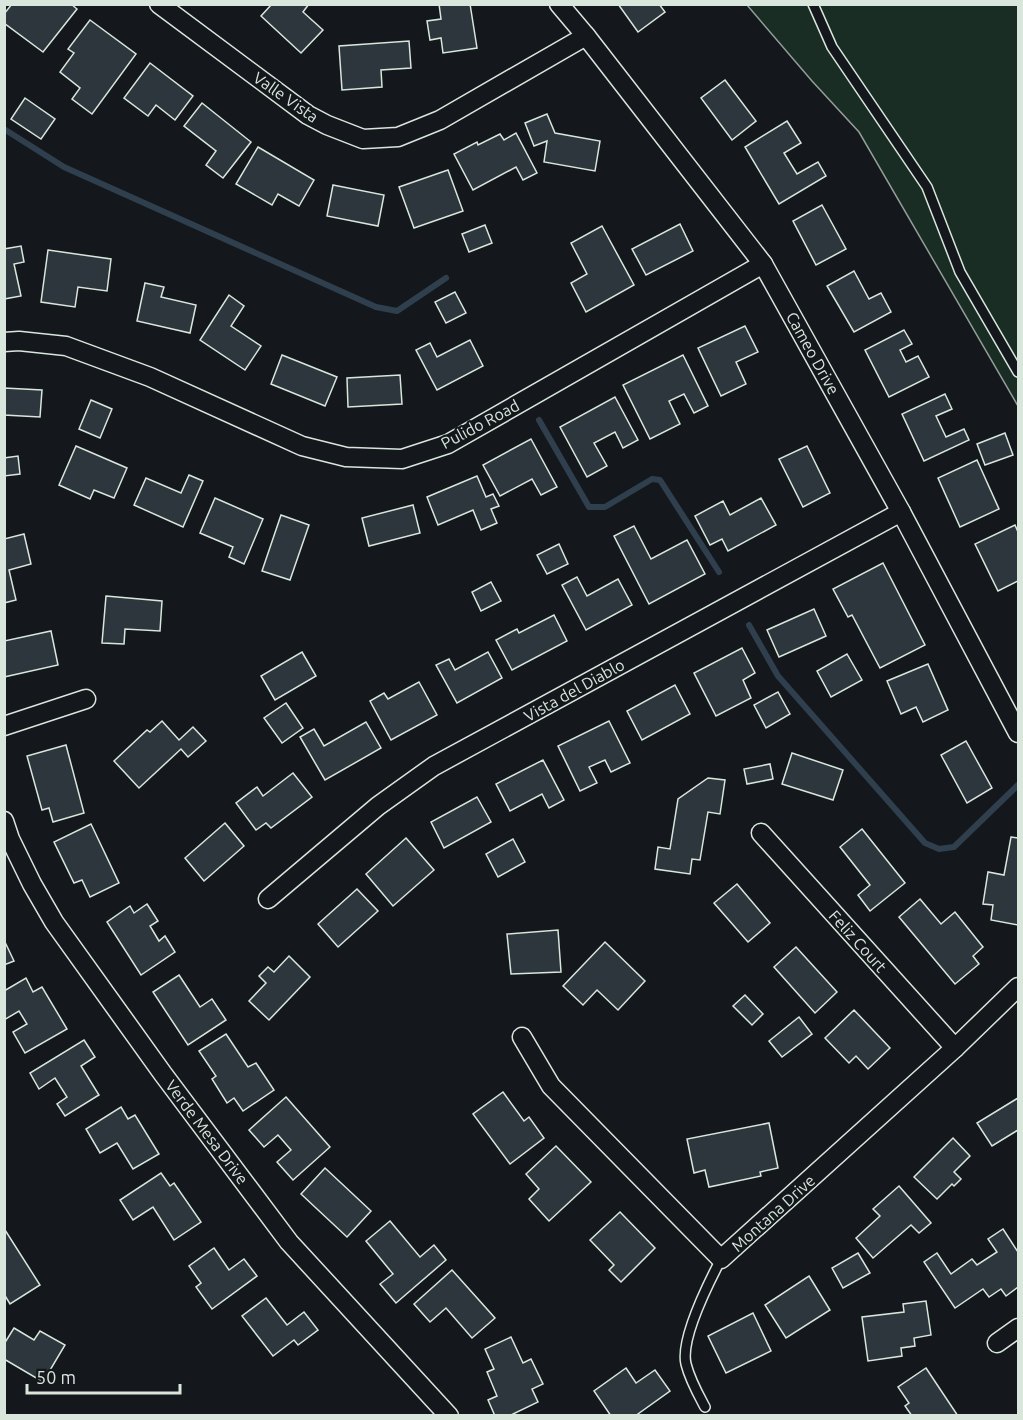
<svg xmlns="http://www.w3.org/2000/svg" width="1023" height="1420" font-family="Ubuntu,sans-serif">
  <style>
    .green { fill: #1a2d24; stroke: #939e99; stroke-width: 1.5 }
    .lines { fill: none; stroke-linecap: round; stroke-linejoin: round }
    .stream { stroke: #2f3f4d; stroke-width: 6 }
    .building { fill: #2c363c; stroke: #d8e6dc; stroke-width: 1.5 }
    .lane-casing { stroke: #d8e6dc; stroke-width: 12 }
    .street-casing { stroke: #d8e6dc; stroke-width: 21 }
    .lane { stroke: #14181c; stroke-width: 9 }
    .street { stroke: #14181c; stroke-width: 18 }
    .labels { text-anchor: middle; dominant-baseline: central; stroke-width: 4.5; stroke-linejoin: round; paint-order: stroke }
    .street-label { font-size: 16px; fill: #d8e6dc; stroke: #14181c }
  </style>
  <rect width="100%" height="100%" fill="#14181c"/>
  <path class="green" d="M747 5H1018V406L859 132 812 81Z"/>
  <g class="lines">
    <g class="stream">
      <path d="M4 129 64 167 376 307 397 311 446 278"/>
      <path d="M539 420 589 507H605L652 479 660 480 719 572"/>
      <path d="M749 625 778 676 925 843 939 849 954 847 1018 785"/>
    </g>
  </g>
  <g class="building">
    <path d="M12 4H71L77 9 43 52 4 23V14Z"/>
    <path d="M272 4H309L303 12 323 30 301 53 261 16Z"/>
    <path d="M439 4H470L477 48 443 53 441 38 430 40 427 21 441 19Z"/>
    <path d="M618 4H659L665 12 638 32Z"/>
    <path d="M90 20 136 54 92 114 72 99 80 88 60 72 74 53 68 49Z"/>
    <path d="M409 41 411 68 381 70 382 87 342 90 339 46Z"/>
    <path d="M150 63 193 96 175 120 156 105 148 116 124 98Z"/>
    <path d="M725 80 756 121 732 140 701 98Z"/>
    <path d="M25 98 55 119 41 139 11 119Z"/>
    <path d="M202 103 251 142 223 178 206 165 216 151 184 126Z"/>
    <path d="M547 114 555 133 600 141 595 171 544 162 547 141 534 146 525 123Z"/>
    <path d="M787 121 801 143 784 153 797 174 818 162 826 176 779 204 745 147Z"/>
    <path d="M516 133 537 173 523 180 516 167 473 190 454 154 477 142 478 145 500 134 504 140Z"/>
    <path d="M258 147 314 180 299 206 278 194 272 205 236 184Z"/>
    <path d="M448 170 463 211 414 228 399 187Z"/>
    <path d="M333 185 384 195 378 226 327 216Z"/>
    <path d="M822 205 846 249 816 265 793 221Z"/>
    <path d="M680 224 693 251 646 275 632 249Z"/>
    <path d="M485 225 492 243 469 252 462 234Z"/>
    <path d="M602 226 634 285 586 312 571 283 587 274 571 243Z"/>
    <path d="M21 246 24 262 14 264 21 296 4 299V249Z"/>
    <path d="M48 250 111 259 107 291 78 287 75 307 41 302Z"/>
    <path d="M854 271 869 299 881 293 891 312 854 332 827 286Z"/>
    <path d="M145 283 164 287 161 297 196 305 190 333 137 321Z"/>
    <path d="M455 292 466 313 446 323 435 302Z"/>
    <path d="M229 295 244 306 231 326 261 346 245 370 200 340Z"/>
    <path d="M745 326 758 352 736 362 746 384 721 396 698 348Z"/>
    <path d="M904 330 912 344 900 350 906 362 918 356 929 377 889 397 865 350Z"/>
    <path d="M470 340 483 366 437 390 416 350 430 343 437 357Z"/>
    <path d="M282 355 337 377 325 406 271 384Z"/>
    <path d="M683 355 708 406 694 413 684 394 669 401 680 424 650 439 623 385Z"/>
    <path d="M400 375 402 404 348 407 347 378Z"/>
    <path d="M4 388 42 390 40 417 4 415Z"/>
    <path d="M945 394 952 409 936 416 946 437 964 429 969 440 924 461 902 414Z"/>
    <path d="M615 397 638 440 623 448 615 432 594 443 607 466 587 477 560 427Z"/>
    <path d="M91 400 112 409 100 438 79 429Z"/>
    <path d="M1005 433 1013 455 985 465 977 444Z"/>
    <path d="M531 439 557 487 541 495 532 479 500 496 483 465Z"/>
    <path d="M76 446 127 468 114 498 94 490 90 499 59 485Z"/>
    <path d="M807 446 830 493 803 507 779 459Z"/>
    <path d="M18 456 20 474 4 476V458Z"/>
    <path d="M977 460 999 509 960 527 938 478Z"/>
    <path d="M189 475 203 481 183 527 134 505 146 478 181 493Z"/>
    <path d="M477 476 486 497 493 494 499 506 491 509 497 523 481 530 473 510 438 525 427 497Z"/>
    <path d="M215 498 263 519 244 564 229 557 233 547 200 533Z"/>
    <path d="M761 498 776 525 728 551 722 539 710 545 695 516 723 501 730 515Z"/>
    <path d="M413 505 420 533 369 546 362 518Z"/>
    <path d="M281 515 309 525 290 580 262 571Z"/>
    <path d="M1015 525 1018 532V581L998 591 975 544Z"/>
    <path d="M634 526 651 559 687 540 705 574 649 604 614 536Z"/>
    <path d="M24 534 31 564 9 570 16 600 4 603V539Z"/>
    <path d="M559 544 568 564 547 574 537 555Z"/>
    <path d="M883 563 925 645 880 668 852 615 848 617 833 589Z"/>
    <path d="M577 577 587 596 618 579 632 605 586 630 562 585Z"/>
    <path d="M491 582 501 601 481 611 472 592Z"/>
    <path d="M106 596 162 601 160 631 125 629 124 644 102 643Z"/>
    <path d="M814 609 826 636 779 657 767 630Z"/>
    <path d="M554 615 567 641 512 670 496 640 517 629 519 633Z"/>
    <path d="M51 631 58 665 4 677V641Z"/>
    <path d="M742 648 755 673 743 680 751 698 716 716 694 673Z"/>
    <path d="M302 652 316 676 275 700 261 676Z"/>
    <path d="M488 652 502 678 457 703 436 665 449 659 455 670Z"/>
    <path d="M847 654 862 680 831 697 817 671Z"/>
    <path d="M928 664 948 710 923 722 916 707 901 714 887 681Z"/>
    <path d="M419 682 437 715 391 740 370 701 384 693 388 699Z"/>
    <path d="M675 685 690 714 642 740 627 711Z"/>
    <path d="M778 692 790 714 766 728 754 705Z"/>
    <path d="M286 703 303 728 282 743 264 718Z"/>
    <path d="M162 721 179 740 193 727 206 741 188 757 181 749 139 788 114 761 147 730 150 732Z"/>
    <path d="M609 721 630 763 611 772 605 760 589 767 597 783 580 791 558 746Z"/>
    <path d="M366 722 381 748 325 780 300 737 314 729 324 746Z"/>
    <path d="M966 741 992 788 967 803 941 755Z"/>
    <path d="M66 745 84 813 53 822 49 808 42 810 27 756Z"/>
    <path d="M792 753 843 770 833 800 782 784Z"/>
    <path d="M543 760 564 800 549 808 542 794 510 811 496 784Z"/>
    <path d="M770 764 773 779 747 784 744 769Z"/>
    <path d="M293 773 312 797 271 828 266 823 256 830 236 803 257 787 263 796Z"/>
    <path d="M708 778 725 780 720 814 708 812 700 860 692 859 690 874 655 869 658 847 670 849 678 799Z"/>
    <path d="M477 797 491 822 444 848 431 822Z"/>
    <path d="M225 823 244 846 204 881 185 858Z"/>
    <path d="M91 824 119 883 90 897 82 880 74 883 54 842Z"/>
    <path d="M862 829 905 883 870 911 858 895 870 885 840 847Z"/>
    <path d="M1011 837 1018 838V925L991 920 993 905 983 904 988 872 1004 875Z"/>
    <path d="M406 838 434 870 393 906 366 874Z"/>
    <path d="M513 839 525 862 498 877 486 854Z"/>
    <path d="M737 884 770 923 748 942 714 903Z"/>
    <path d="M357 889 378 911 338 947 318 924Z"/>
    <path d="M920 899 941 924 955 912 983 947 973 956 979 964 955 984 899 917Z"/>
    <path d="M147 904 158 921 150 926 159 941 165 936 175 952 141 975 107 922 130 906 134 913Z"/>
    <path d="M558 930 561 972 511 974 507 934Z"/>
    <path d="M4 940 14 961 4 965Z"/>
    <path d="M605 942 645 981 618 1010 597 990 583 1005 563 986Z"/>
    <path d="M796 947 837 992 815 1013 774 967Z"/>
    <path d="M289 956 310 977 269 1020 249 1001 266 983 259 976 268 967 274 972Z"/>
    <path d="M179 975 200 1007 212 999 226 1020 188 1045 153 992Z"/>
    <path d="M26 978 33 992 42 987 67 1029 25 1053 13 1032 27 1024 19 1011 4 1020V991Z"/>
    <path d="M745 995 763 1014 752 1025 733 1006Z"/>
    <path d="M854 1010 890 1048 868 1069 856 1056 849 1063 825 1038Z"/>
    <path d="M799 1017 812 1034 782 1057 769 1041Z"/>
    <path d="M226 1034 248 1067 256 1063 274 1090 243 1111 234 1098 227 1103 212 1079 216 1076 199 1051Z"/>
    <path d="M84 1040 95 1057 81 1066 99 1095 65 1116 57 1104 67 1097 55 1078 39 1089 30 1073Z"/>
    <path d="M503 1092 524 1121 529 1117 544 1138 510 1164 473 1114Z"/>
    <path d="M286 1097 330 1147 293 1180 277 1162 291 1150 278 1135 264 1147 249 1130Z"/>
    <path d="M1018 1098V1130L992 1146 977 1123Z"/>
    <path d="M121 1107 128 1119 135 1115 159 1154 133 1169 117 1143 100 1153 86 1129Z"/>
    <path d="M769 1123 778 1168 760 1172 761 1176 709 1187 705 1170 694 1173 687 1139Z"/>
    <path d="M953 1138 970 1156 954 1172 961 1179 954 1186 952 1184 937 1199 914 1177Z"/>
    <path d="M556 1146 591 1182 549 1221 529 1199 539 1189 526 1174Z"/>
    <path d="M325 1168 371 1211 347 1237 301 1194Z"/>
    <path d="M161 1173 170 1186 174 1183 201 1222 174 1240 153 1207 133 1220 120 1200Z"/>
    <path d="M899 1186 931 1223 919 1233 911 1225 873 1258 856 1238 880 1216 873 1209Z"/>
    <path d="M620 1212 655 1248 621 1282 609 1270 614 1265 590 1240Z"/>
    <path d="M390 1221 420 1257 434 1245 446 1260 396 1303 380 1284 393 1274 366 1241Z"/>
    <path d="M1003 1229 1018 1252V1287L1006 1296 1001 1289 989 1297 983 1289 955 1308 924 1262 937 1253 951 1274 972 1259 977 1265 997 1252 988 1239Z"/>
    <path d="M5 1230 40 1285 10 1304 4 1294Z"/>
    <path d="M214 1248 229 1270 244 1259 257 1276 212 1309 196 1287 201 1283 189 1266Z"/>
    <path d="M858 1253 870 1273 843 1288 832 1268Z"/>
    <path d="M452 1270 495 1318 472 1338 446 1308 430 1322 414 1304Z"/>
    <path d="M809 1276 830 1310 786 1338 765 1305Z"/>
    <path d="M266 1298 287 1325 304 1312 318 1330 298 1345 294 1340 273 1356 242 1316Z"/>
    <path d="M926 1301 931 1335 914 1338 915 1346 901 1348 902 1356 868 1361 862 1317 904 1312 903 1304Z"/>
    <path d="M753 1313 771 1351 726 1373 708 1336Z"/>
    <path d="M14 1328 34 1340 40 1331 65 1345 43 1382 4 1359V1344Z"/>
    <path d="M511 1337 523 1363 531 1359 543 1384 532 1389 538 1402 509 1416H495L488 1400 497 1396 487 1372 494 1369 485 1349Z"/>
    <path d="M626 1368 636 1383 655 1370 670 1391 635 1416H611L594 1391Z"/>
    <path d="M926 1368 958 1416H912L905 1406 909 1403 898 1387Z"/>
  </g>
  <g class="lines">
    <defs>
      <g id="lane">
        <path d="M813 4 832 47 927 187 960 272 1018 372"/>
        <path d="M705 1407C698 1394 690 1380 686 1364 680 1339 709 1282 721 1259"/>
      </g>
      <g id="street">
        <path d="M159 4 308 115 327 125 363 139 398 137 440 120 586 36"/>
        <path d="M559 4 586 36 763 264 901 512 1018 733"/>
        <path d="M4 342 19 341 66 346 150 377 302 446 346 457 402 459 448 444 763 264"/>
        <path d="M4 726 86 699"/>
        <path d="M4 821 10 839 32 884 54 922 163 1074 289 1242 449 1416"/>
        <path d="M761 833 955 1048"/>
        <path d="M268 899 378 806 434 766 901 512"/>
        <path d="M522 1037 551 1086 721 1259 955 1048 1018 987"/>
        <path d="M997 1343 1018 1328"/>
      </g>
    </defs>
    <use href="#lane" class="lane-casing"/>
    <use href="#street" class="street-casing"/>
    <use href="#lane" class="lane"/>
    <use href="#street" class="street"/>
  </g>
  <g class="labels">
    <g class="street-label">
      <text transform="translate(286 97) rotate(35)">Valle Vista</text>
      <text transform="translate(813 353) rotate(61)">Cameo Drive</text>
      <text transform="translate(480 424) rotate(-28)">Pulido Road</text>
      <text transform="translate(574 690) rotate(-29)">Vista del Diablo</text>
      <text transform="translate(858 941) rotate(48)">Feliz Court</text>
      <text transform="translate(207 1132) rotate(53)">Verde Mesa Drive</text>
      <text transform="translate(773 1213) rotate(-42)">Montana Drive</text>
    </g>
  </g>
  <rect width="1023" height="1420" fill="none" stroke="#d8e6dc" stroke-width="12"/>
  <path d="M27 1384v9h153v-9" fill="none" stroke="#d8e6dc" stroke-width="3"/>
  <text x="36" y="1384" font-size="18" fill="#d8e6dc" stroke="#14181c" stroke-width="4.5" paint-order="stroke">50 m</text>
</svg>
